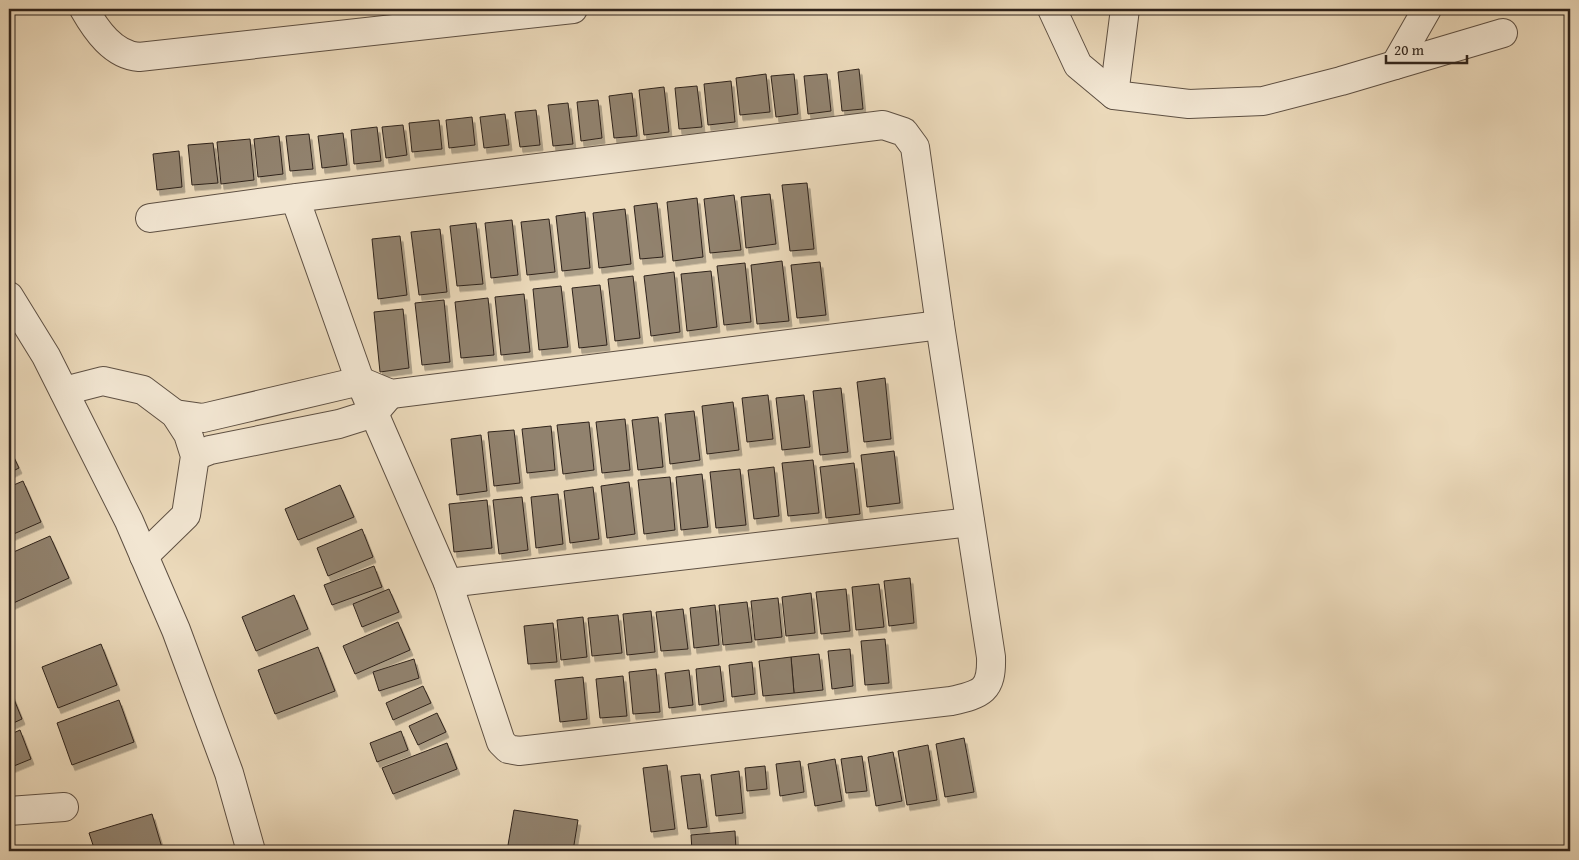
<svg xmlns="http://www.w3.org/2000/svg" width="1579" height="860" font-family="'Gentium Book Plus',serif">
  <style>
    .building { fill: #91826e; stroke: #2f231b; filter: url(#shadow) }
    .lines { fill: none; stroke-linecap: round; stroke-linejoin: round }
    .street-casing { stroke: #5e5043; stroke-width: 30 }
    .street { stroke: #f2e6d2; stroke-width: 28 }
  </style>
  <defs>
    <filter id="shadow"><feDropShadow dx="3" dy="5.5" stdDeviation="0" flood-color="#0004"/></filter>
  </defs>
  <rect width="100%" height="100%" fill="#ebd9ba"/>
  <filter id="stains"><feTurbulence type="fractalNoise" baseFrequency=".004" numOctaves="4"/><feColorMatrix values="0 0 0 0 .2 0 0 0 0 .09 0 0 0 0 .02 0 0 0 .5 -.17"/></filter>
  <radialGradient id="worn" r=".72"><stop offset=".6" stop-color="#630" stop-opacity="0"/><stop offset="1" stop-color="#630" stop-opacity=".3"/></radialGradient>
  <g class="building">
    <path d="M859 69 863 109 842 111 838 72Z"/>
    <path d="M766 74 770 112 740 115 736 78Z"/>
    <path d="M794 74 798 114 776 117 771 76Z"/>
    <path d="M827 74 831 111 808 114 804 76Z"/>
    <path d="M731 81 735 122 708 125 704 84Z"/>
    <path d="M697 86 702 127 679 129 675 88Z"/>
    <path d="M664 87 669 132 644 135 639 90Z"/>
    <path d="M632 93 637 136 614 138 609 96Z"/>
    <path d="M598 100 602 138 581 141 577 102Z"/>
    <path d="M568 103 573 144 553 146 548 105Z"/>
    <path d="M536 110 540 145 520 147 515 112Z"/>
    <path d="M505 114 509 145 484 148 480 117Z"/>
    <path d="M472 117 475 145 449 148 446 120Z"/>
    <path d="M439 120 442 149 412 152 409 123Z"/>
    <path d="M403 125 407 155 386 158 382 127Z"/>
    <path d="M377 127 381 161 354 164 351 130Z"/>
    <path d="M343 133 347 165 322 168 318 136Z"/>
    <path d="M309 134 313 169 290 171 286 136Z"/>
    <path d="M279 136 283 174 258 177 254 139Z"/>
    <path d="M250 139 254 180 221 184 217 142Z"/>
    <path d="M213 143 218 183 192 185 188 145Z"/>
    <path d="M179 151 182 187 157 190 153 154Z"/>
    <path d="M807 183 814 249 790 251 782 185Z"/>
    <path d="M770 194 776 244 746 248 741 197Z"/>
    <path d="M734 195 741 250 710 253 704 199Z"/>
    <path d="M697 198 703 257 673 261 667 202Z"/>
    <path d="M657 203 663 257 640 259 634 206Z"/>
    <path d="M625 209 631 264 599 268 593 213Z"/>
    <path d="M585 212 590 268 562 271 556 216Z"/>
    <path d="M549 219 555 272 527 275 521 222Z"/>
    <path d="M512 220 518 275 491 278 485 223Z"/>
    <path d="M476 223 483 284 457 286 450 226Z"/>
    <path d="M440 229 447 292 419 295 411 232Z"/>
    <path d="M400 236 407 295 378 299 372 239Z"/>
    <path d="M782 261 789 321 757 324 751 265Z"/>
    <path d="M820 262 826 315 797 318 791 265Z"/>
    <path d="M745 263 751 322 724 325 717 266Z"/>
    <path d="M711 271 717 327 687 331 681 274Z"/>
    <path d="M674 272 680 332 651 336 644 276Z"/>
    <path d="M633 276 640 338 615 341 608 279Z"/>
    <path d="M600 285 607 345 579 348 572 288Z"/>
    <path d="M561 286 568 347 539 350 533 289Z"/>
    <path d="M524 294 530 352 501 355 495 297Z"/>
    <path d="M488 298 494 355 461 358 455 302Z"/>
    <path d="M444 300 450 362 422 365 415 303Z"/>
    <path d="M403 309 409 368 380 372 374 312Z"/>
    <path d="M885 378 891 439 864 442 857 382Z"/>
    <path d="M841 388 848 452 820 455 813 391Z"/>
    <path d="M768 395 773 439 747 442 742 398Z"/>
    <path d="M804 395 810 447 782 450 776 398Z"/>
    <path d="M733 402 739 450 707 454 702 406Z"/>
    <path d="M694 411 700 460 670 464 665 414Z"/>
    <path d="M658 417 663 467 638 470 632 420Z"/>
    <path d="M625 419 630 470 602 473 596 422Z"/>
    <path d="M589 422 594 470 563 474 557 425Z"/>
    <path d="M551 426 555 470 527 473 522 429Z"/>
    <path d="M514 430 520 483 494 486 488 432Z"/>
    <path d="M481 435 487 491 457 495 451 439Z"/>
    <path d="M9 447 19 468 9 473Z"/>
    <path d="M894 451 900 503 867 507 861 455Z"/>
    <path d="M813 460 819 513 788 516 782 463Z"/>
    <path d="M854 463 860 514 826 518 820 467Z"/>
    <path d="M774 467 779 516 754 519 748 470Z"/>
    <path d="M740 469 746 525 716 528 710 472Z"/>
    <path d="M702 474 708 527 681 530 676 477Z"/>
    <path d="M670 477 675 530 644 534 638 480Z"/>
    <path d="M23 481 41 522 9 536V487Z"/>
    <path d="M629 482 635 534 607 538 601 486Z"/>
    <path d="M340 485 354 517 298 540 285 509Z"/>
    <path d="M593 487 599 539 570 543 564 491Z"/>
    <path d="M558 494 563 544 536 548 531 497Z"/>
    <path d="M522 497 528 550 499 554 493 500Z"/>
    <path d="M487 500 492 548 454 552 449 504Z"/>
    <path d="M362 529 373 557 328 576 317 548Z"/>
    <path d="M50 536 69 578 9 605V554Z"/>
    <path d="M374 566 382 587 332 605 324 585Z"/>
    <path d="M910 578 914 623 889 626 884 581Z"/>
    <path d="M879 584 884 627 856 630 852 587Z"/>
    <path d="M389 589 399 612 362 627 353 604Z"/>
    <path d="M846 589 850 631 821 634 816 592Z"/>
    <path d="M811 593 815 633 786 636 782 597Z"/>
    <path d="M294 595 308 629 256 651 242 617Z"/>
    <path d="M778 598 782 637 755 640 751 601Z"/>
    <path d="M747 602 752 642 723 645 719 605Z"/>
    <path d="M715 605 719 645 694 648 690 608Z"/>
    <path d="M683 609 688 649 661 651 656 612Z"/>
    <path d="M651 611 655 652 627 655 623 614Z"/>
    <path d="M618 615 622 653 592 656 588 618Z"/>
    <path d="M583 617 587 657 561 660 557 620Z"/>
    <path d="M398 622 410 650 355 674 343 646Z"/>
    <path d="M553 623 557 662 528 664 524 626Z"/>
    <path d="M885 639 889 683 865 685 861 641Z"/>
    <path d="M101 644 117 685 58 708 42 667Z"/>
    <path d="M318 647 335 691 275 714 258 670Z"/>
    <path d="M850 649 853 686 832 689 828 651Z"/>
    <path d="M819 654 823 690 794 693 791 657Z"/>
    <path d="M791 657 794 693 763 696 759 661Z"/>
    <path d="M414 659 419 678 379 691 373 672Z"/>
    <path d="M752 662 755 694 732 697 729 665Z"/>
    <path d="M720 666 724 701 699 705 696 669Z"/>
    <path d="M656 669 660 712 633 714 629 672Z"/>
    <path d="M689 670 693 705 669 708 665 673Z"/>
    <path d="M623 676 627 716 600 718 596 679Z"/>
    <path d="M583 677 587 719 560 722 555 680Z"/>
    <path d="M423 686 431 703 393 720 386 703Z"/>
    <path d="M9 687 22 719 9 725Z"/>
    <path d="M119 700 134 742 72 765 57 723Z"/>
    <path d="M437 713 446 732 418 745 409 726Z"/>
    <path d="M20 730 31 759 9 768V735Z"/>
    <path d="M401 731 408 750 377 762 370 743Z"/>
    <path d="M964 738 974 792 945 797 936 744Z"/>
    <path d="M447 743 457 769 393 794 382 768Z"/>
    <path d="M928 745 937 800 907 805 898 751Z"/>
    <path d="M893 752 902 801 876 806 868 757Z"/>
    <path d="M862 756 867 791 846 793 841 759Z"/>
    <path d="M835 759 842 801 815 806 808 764Z"/>
    <path d="M800 761 804 792 780 796 776 764Z"/>
    <path d="M667 765 675 829 651 832 643 768Z"/>
    <path d="M765 766 767 789 747 791 745 768Z"/>
    <path d="M739 771 743 813 716 816 711 775Z"/>
    <path d="M700 774 707 827 688 829 681 776Z"/>
    <path d="M514 810 578 820 573 851H507Z"/>
    <path d="M152 814 163 851H95L89 833Z"/>
    <path d="M735 831 736 851H692L691 835Z"/>
  </g>
  <g class="lines">
    <defs>
      <g id="street">
        <path d="M84 9C96 30 113 55 139 57L573 9"/>
        <path d="M1052 9 1078 65 1114 95 1189 104 1263 101 1341 81 1503 33"/>
        <path d="M1395 65 1427 9"/>
        <path d="M1114 95 1125 9"/>
        <path d="M150 218 295 198 883 125 904 132 915 147 940 325 991 657C992 691 982 694 951 701L519 751 508 749 501 742 448 583 360 381 295 198"/>
        <path d="M9 296 46 356 129 521 176 630 229 773 251 851"/>
        <path d="M64 391 103 381 143 390 175 414 188 434 195 456 186 515 144 556"/>
        <path d="M175 414 203 418 360 381 391 394 940 325"/>
        <path d="M195 456 210 450 339 424 374 413 386 399"/>
        <path d="M448 583 970 522"/>
        <path d="M9 811 64 807"/>
      </g>
    </defs>
    <use href="#street" class="street-casing"/>
    <use href="#street" class="street"/>
  </g>
  <rect width="1579" height="860" fill="none" stroke="#ebd9ba" stroke-width="30"/>
  <rect x="10" y="10" width="1559" height="840" fill="none" stroke="#2f231b" stroke-width="2.5"/>
  <rect x="15" y="15" width="1549" height="830" fill="none" stroke="#2f231b"/>
  <path d="M1386 55v8h81v-8" fill="none" stroke="#2f231b" stroke-width="2.5"/>
  <text x="1394" y="55" font-size="15" fill="#2f231b" stroke="#f2e6d2" stroke-width="4" paint-order="stroke">20 m</text>
  <rect width="100%" height="100%" filter="url(#stains)"/>
  <rect width="100%" height="100%" fill="url(#worn)"/>
</svg>
